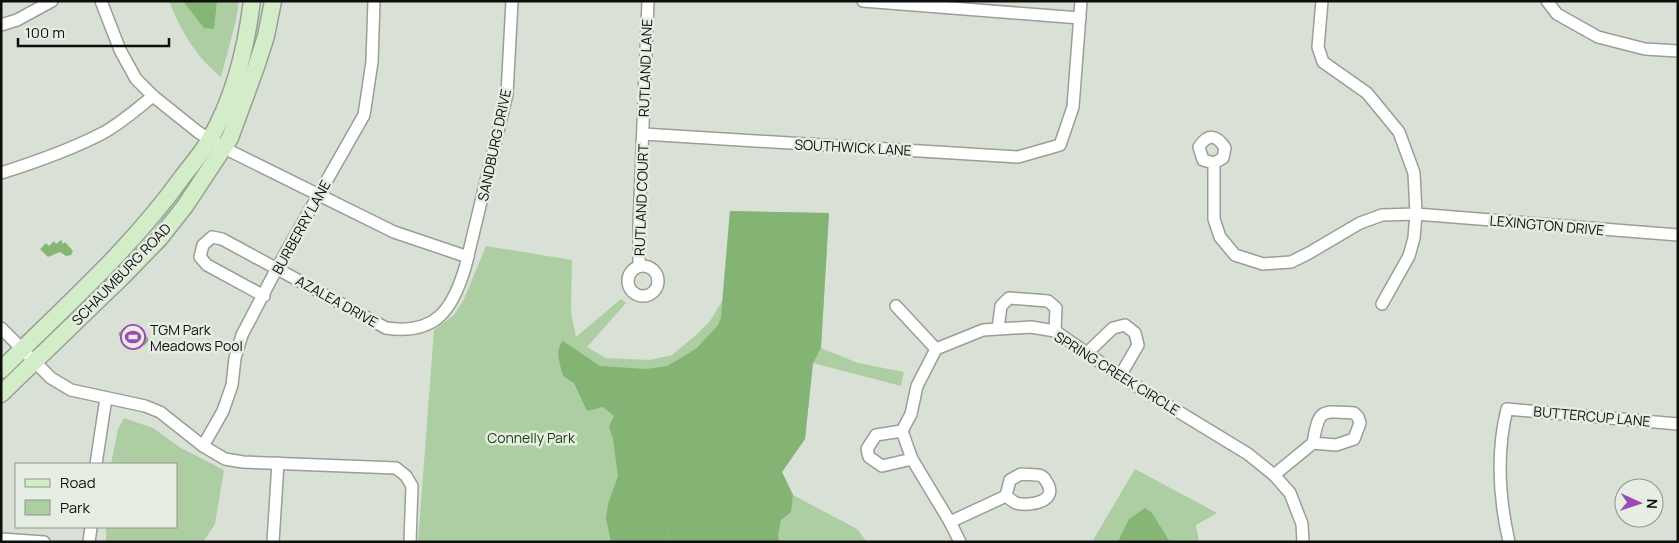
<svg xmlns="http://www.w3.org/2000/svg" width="1679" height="543" font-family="Manrope,sans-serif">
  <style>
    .green { fill: #adcea3 }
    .forest { fill: #83b474 }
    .water { fill: #85b676 }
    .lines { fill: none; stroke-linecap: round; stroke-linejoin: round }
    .stream { stroke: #85b676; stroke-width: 3 }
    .street-casing { stroke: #989f95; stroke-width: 14 }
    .secondary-casing { stroke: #989f95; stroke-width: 19 }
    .street { stroke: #fff; stroke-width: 11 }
    .secondary { stroke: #d3edc9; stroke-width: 16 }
    .labels { text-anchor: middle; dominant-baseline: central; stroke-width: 5; stroke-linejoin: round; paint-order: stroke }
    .street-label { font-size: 14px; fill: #0c0f0b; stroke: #e6eee3 }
    .poi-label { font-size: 14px; fill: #0c0f0b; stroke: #e6eee3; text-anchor: start }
    .park-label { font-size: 14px; fill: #1b3b0f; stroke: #e6eee3 }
  </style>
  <rect width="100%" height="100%" fill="#d9e1d6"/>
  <g class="green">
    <path d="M169 1H239L236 20 221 77C196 57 181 31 169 1Z"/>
    <path d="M730 211 829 213 821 348 858 363 904 372 901 386 813 363 805 439 782 472 793 495 857 529 867 542H418L434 330 454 315 464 299 486 246 572 260 571 312 576 337 621 299 626 303 587 347 606 358 649 360 672 355 696 335 710 321 722 301Z"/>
    <path d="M124 418 153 428 181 448 224 470 215 524 203 542H106V527H176V464H111L118 429Z"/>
    <path d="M1135 469 1217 513 1196 525 1199 542H1092Z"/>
  </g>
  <path class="forest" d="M730 211 829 213 821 348 813 363 805 439 782 472 793 495 791 512 781 520 778 535 779 542H611L606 518 608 504 618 476 613 439 609 427 614 416 603 407 587 411 574 383 563 376C560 364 554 350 563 341L600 366 646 369 667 366 681 358 697 348 718 325 721 318Z"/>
  <g class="water">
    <path d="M183 1H217L214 29 204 28Z"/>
    <path d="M61 240 63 244 65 242 73 251 71 255 66 256 60 252 48 257 40 249 46 243 49 246 54 241 56 244Z"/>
    <path d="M134 327 136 330 139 329 141 332 144 331 149 340 145 345 141 346 136 341 133 343 131 339 123 344 118 333 126 329 127 331Z"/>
    <path d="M1145 508 1152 513 1170 542H1118L1129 519Z"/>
  </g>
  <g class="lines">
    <path class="stream" d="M669 542 666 520C677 505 678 499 669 482"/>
    <defs>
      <g id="street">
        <path d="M101 1 120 50 136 79 153 96 198 132 224 148 394 232 468 257"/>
        <path d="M863 1 1080 18"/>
        <path d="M1322 1 1318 47 1323 62 1367 93 1399 132 1414 173 1416 214 1414 238 1409 256 1382 304"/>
        <path d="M1547 1 1557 14 1598 37 1645 49 1678 51"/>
        <path d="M1 25 17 20 52 1"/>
        <path d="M643 134 1018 157 1060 145 1073 107 1081 1"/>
        <path d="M1214 163 1203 160 1199 147C1208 133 1217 135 1225 148L1223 158 1214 163V219L1220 237 1235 255 1263 264 1291 262 1309 253 1360 223 1382 215 1416 214 1678 235"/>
        <path d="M1 173C36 162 70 150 103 133 121 123 137 109 153 96"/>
        <circle cx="643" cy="281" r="15"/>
        <path d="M639 266V225L648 1"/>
        <path d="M264 296 207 265 200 257 203 245 212 237 222 239 386 328C435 335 452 311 465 268L507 94 512 1"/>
        <path d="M896 306 936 349"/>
        <path d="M1 328 51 378 71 390 145 406 160 412 203 446 225 459 243 462 396 468 406 476 412 486 410 542"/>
        <path d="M998 328 1001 306 1009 298 1048 301 1056 308 1055 331"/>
        <path d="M1088 352 1113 328 1125 325 1135 333 1138 345 1120 376"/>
        <path d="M902 431 876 435 867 449 869 457 882 466 912 459"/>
        <path d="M203 446 223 411 232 385 235 358 242 335 277 268 364 115 372 62 374 1"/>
        <path d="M96 464 106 398"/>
        <path d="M1021 474C1026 475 1032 474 1037 475 1041 475 1044 477 1046 481 1060 501 1031 507 1016 503 1013 502 1009 498 1006 496L1010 480Z"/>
        <path d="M1274 475 1313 443C1319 408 1321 411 1354 413L1358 417 1360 423 1354 439 1336 445 1313 443"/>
        <path d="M950 522 1006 496"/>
        <path d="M1 539 44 542"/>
        <path d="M89 542 91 527"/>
        <path d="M273 542 278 463"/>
        <path d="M960 542 950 522 912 459 902 431 911 414 917 386 936 349 983 330 1031 327 1055 331 1120 376 1248 454 1274 475 1290 493 1302 524 1303 542"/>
        <path d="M1509 542C1499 498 1496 453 1507 409L1678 424"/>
      </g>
      <g id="secondary">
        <path d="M1 370C64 307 131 249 183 176 192 164 203 152 210 139 234 98 246 48 252 1"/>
        <path d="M1 394 121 278 159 239 185 206 230 138 256 67 266 36 273 1"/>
      </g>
    </defs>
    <use href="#street" class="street-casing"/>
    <use href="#secondary" class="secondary-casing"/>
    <use href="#street" class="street"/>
    <use href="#secondary" class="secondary"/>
  </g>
  <defs>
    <symbol id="stadium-ring" viewBox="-11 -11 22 22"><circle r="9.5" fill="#e6eee3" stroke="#9f49b7" stroke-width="1.5"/><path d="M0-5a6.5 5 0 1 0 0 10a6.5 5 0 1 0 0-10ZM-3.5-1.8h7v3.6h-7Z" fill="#9f49b7"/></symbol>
  </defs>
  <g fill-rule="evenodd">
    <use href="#stadium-ring" x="119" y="323" width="28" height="28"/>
  </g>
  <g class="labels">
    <g class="street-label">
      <text transform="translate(645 68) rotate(-88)">RUTLAND LANE</text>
      <text transform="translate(494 145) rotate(-78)">SANDBURG DRIVE</text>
      <text transform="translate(853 147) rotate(3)">SOUTHWICK LANE</text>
      <text transform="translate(641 200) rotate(-88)">RUTLAND COURT</text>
      <text transform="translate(1547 225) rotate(5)">LEXINGTON DRIVE</text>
      <text transform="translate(301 227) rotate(-61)">BURBERRY LANE</text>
      <text transform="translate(121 274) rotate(-46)">SCHAUMBURG ROAD</text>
      <text transform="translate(337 301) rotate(29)">AZALEA DRIVE</text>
      <text transform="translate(1117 373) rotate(32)">SPRING CREEK CIRCLE</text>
      <text transform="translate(1592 416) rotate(5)">BUTTERCUP LANE</text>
    </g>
    <g class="poi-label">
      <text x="150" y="329">TGM Park<tspan x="150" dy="16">Meadows Pool</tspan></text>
    </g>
    <g class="park-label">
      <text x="531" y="437">Connelly Park</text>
    </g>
  </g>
  <rect width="1679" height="543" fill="none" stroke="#0c0f0b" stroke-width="5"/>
  <rect x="15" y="463" width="162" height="65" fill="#e6eee3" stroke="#8f958d"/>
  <rect x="25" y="479" width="25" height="8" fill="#d3edc9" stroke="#8f958d"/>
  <text x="60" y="488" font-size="15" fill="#0c0f0b">Road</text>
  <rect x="25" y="500" width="25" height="15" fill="#adcea3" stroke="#8f958d"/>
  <text x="60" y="513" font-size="15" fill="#0c0f0b">Park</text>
  <g transform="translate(1639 503) rotate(93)"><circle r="24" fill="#e6eee3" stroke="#8f958d"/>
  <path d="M0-4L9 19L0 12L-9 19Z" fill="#9f49b7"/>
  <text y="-8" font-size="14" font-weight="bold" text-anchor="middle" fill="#0c0f0b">N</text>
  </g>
  <path d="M18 38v8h151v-8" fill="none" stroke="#0c0f0b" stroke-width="2.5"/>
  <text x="25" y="38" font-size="15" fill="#0c0f0b" stroke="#e6eee3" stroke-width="4" paint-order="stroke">100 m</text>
</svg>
